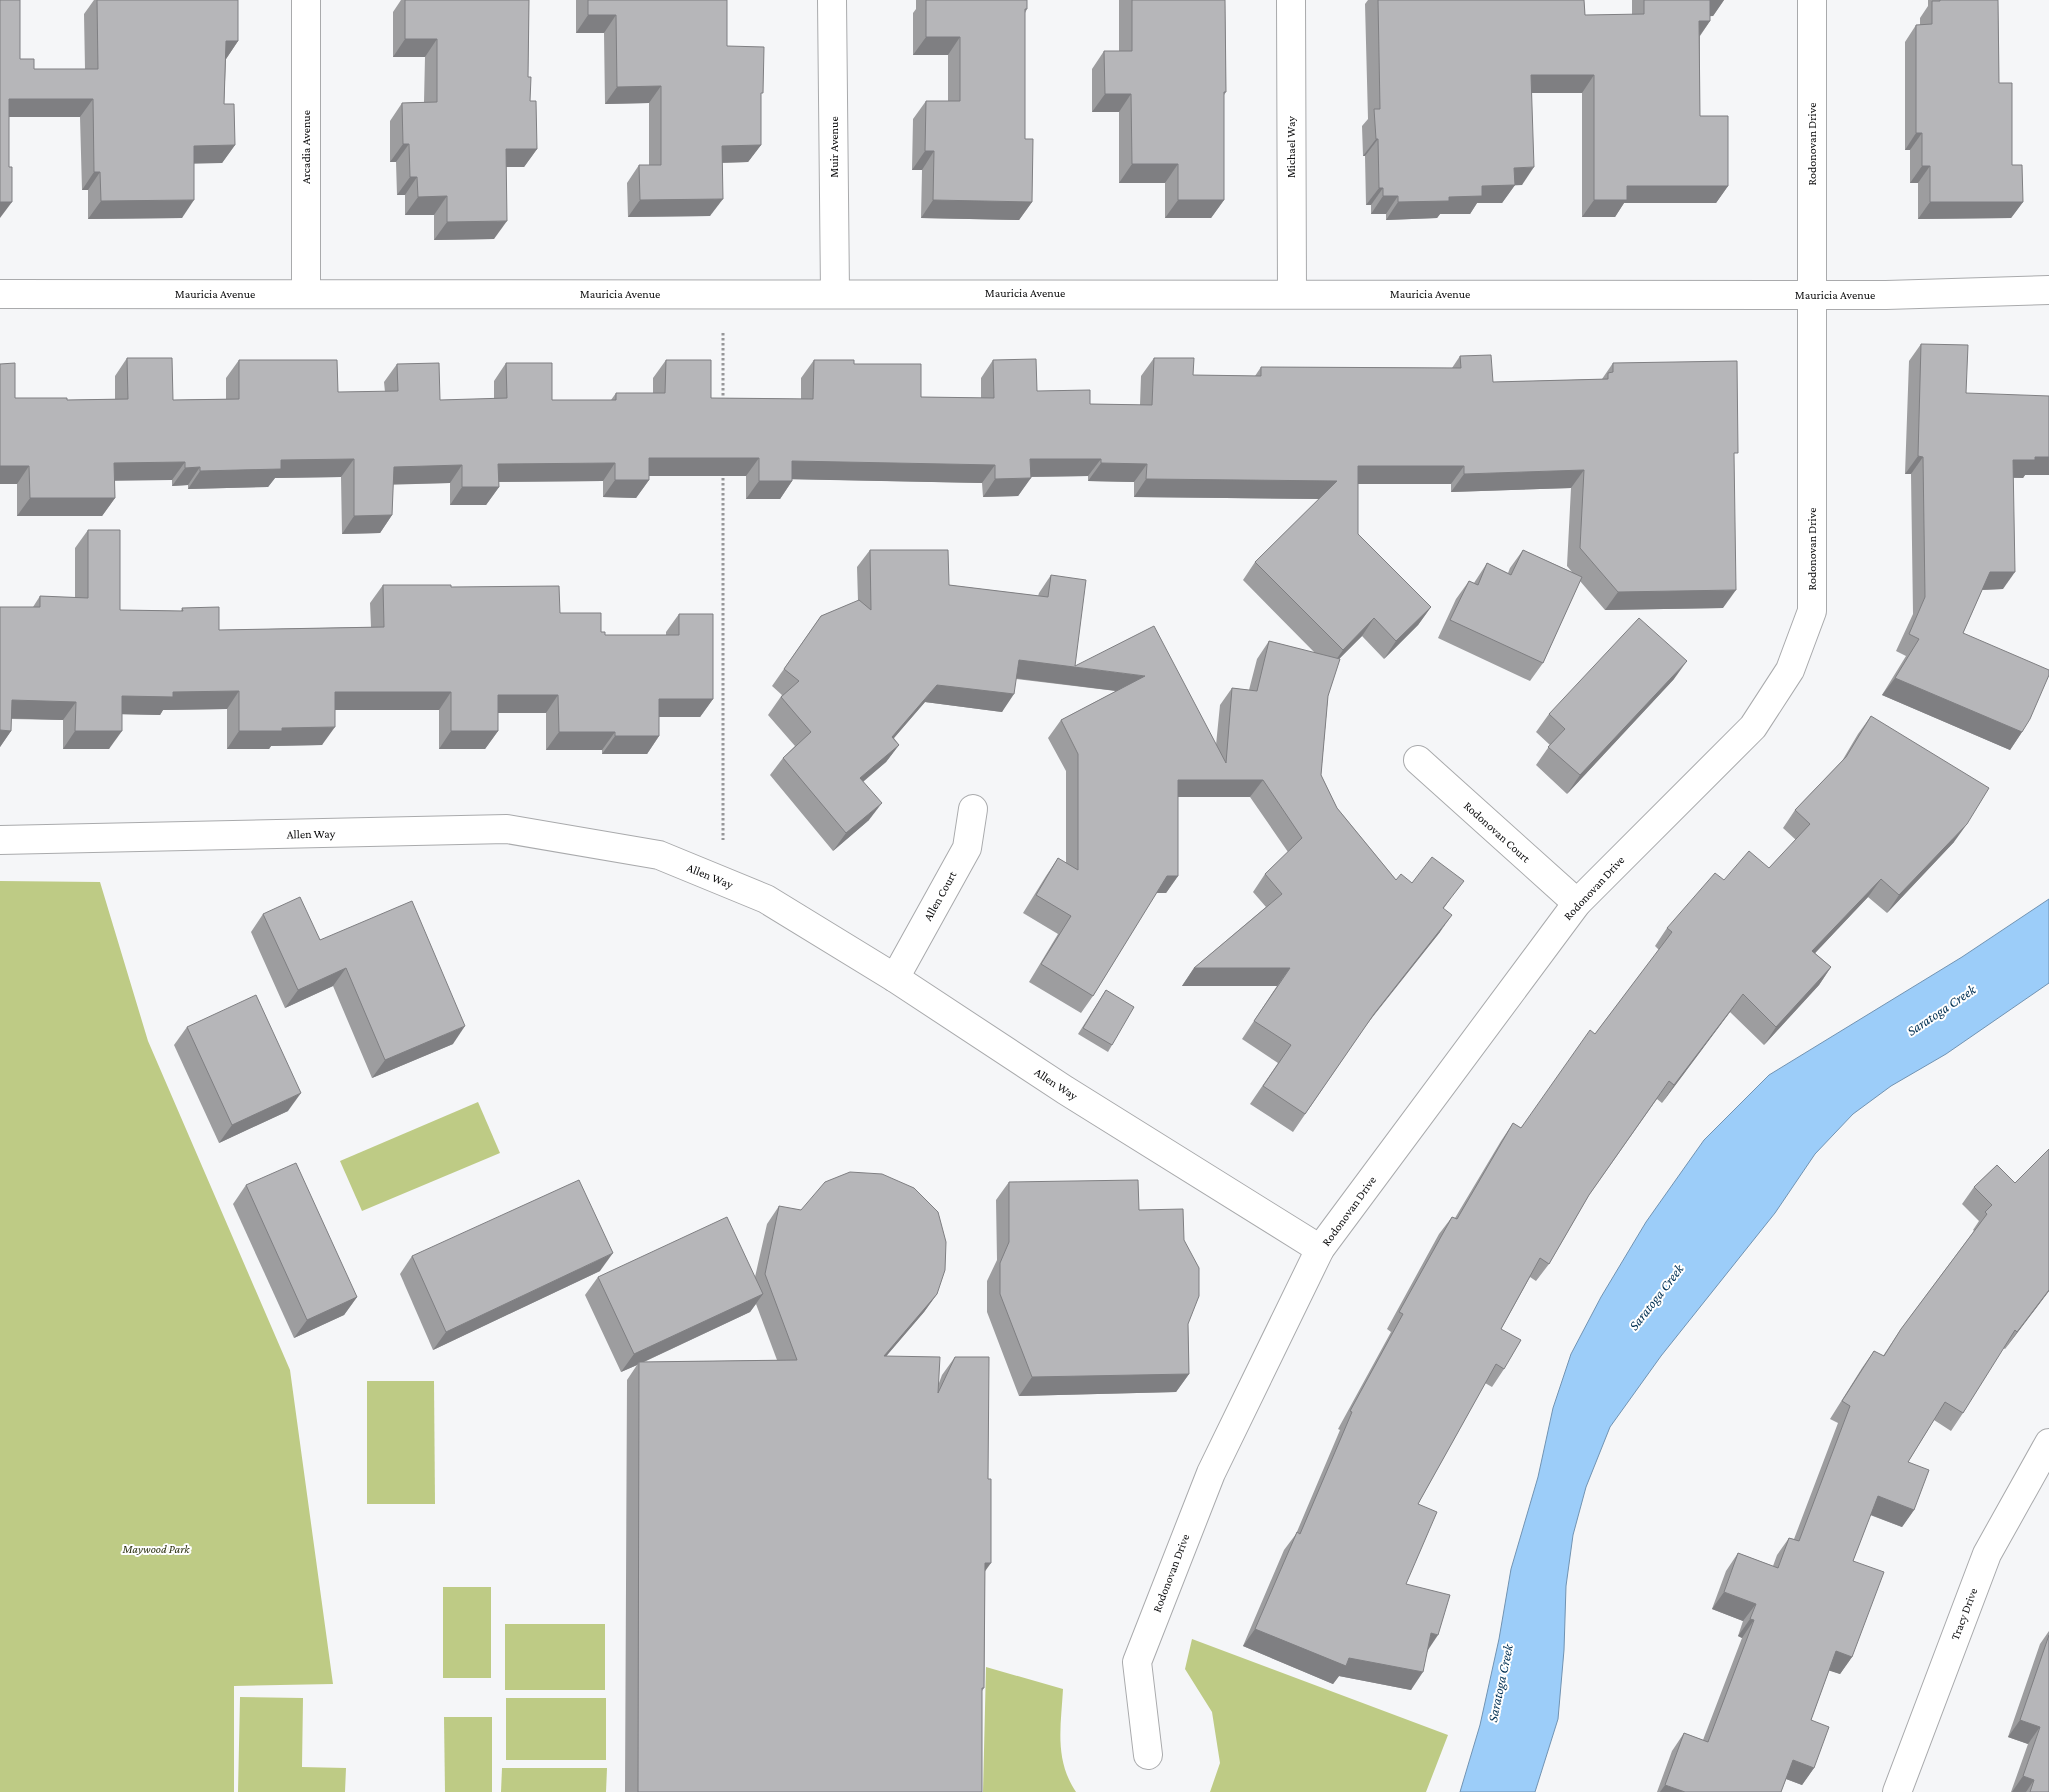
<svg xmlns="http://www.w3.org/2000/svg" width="2049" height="1792" font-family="'Crimson Pro',serif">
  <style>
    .green { fill: #becb85 }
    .water { fill: #9ccdf9; stroke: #7193b2 }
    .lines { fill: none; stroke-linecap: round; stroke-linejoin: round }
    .minor-casing { stroke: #a9aaac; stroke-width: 30 }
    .path { stroke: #969698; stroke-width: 3; stroke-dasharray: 2.5 2.5; stroke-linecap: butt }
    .minor { stroke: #fff; stroke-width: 28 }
    .wall { fill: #9d9d9f; fill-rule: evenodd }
    .shaded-wall { fill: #7f7f82 }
    .building { fill: #b6b6b9; stroke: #7f7f82 }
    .labels { text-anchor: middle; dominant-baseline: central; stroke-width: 4; stroke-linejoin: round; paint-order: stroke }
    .street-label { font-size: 12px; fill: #0d0d0e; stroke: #fff }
    .park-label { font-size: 12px; font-style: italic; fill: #282d0c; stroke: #fff }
    .water-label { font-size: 14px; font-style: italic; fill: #003053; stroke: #fff }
  </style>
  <rect width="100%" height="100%" fill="#f5f6f8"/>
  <g class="green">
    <path d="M0 881 100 882 148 1041 290 1370 333 1684 234 1686V1792H0Z"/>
    <path d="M478 1102 500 1153 362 1211 340 1161Z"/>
    <path d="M367 1381H434L435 1504H367Z"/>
    <rect x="443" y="1587" width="48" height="91"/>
    <rect x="505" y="1624" width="100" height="66"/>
    <path d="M1192 1639 1448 1735 1426 1792H1210L1220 1763 1212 1712 1185 1669Z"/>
    <path d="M986 1667 1063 1689C1061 1726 1054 1759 1076 1792H983Z"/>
    <path d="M240 1697 303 1698 302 1767 346 1768 345 1792H238Z"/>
    <rect x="506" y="1698" width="100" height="62"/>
    <path d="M444 1717H492V1792H445Z"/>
    <path d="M502 1768H607L606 1792H501Z"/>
  </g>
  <path class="water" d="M2049 899V983L1946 1054 1891 1086 1853 1114 1815 1154 1775 1213 1661 1356 1610 1427 1586 1487 1573 1535 1566 1586 1564 1650 1558 1719 1535 1792H1460L1480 1725 1499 1639 1511 1569 1538 1477 1553 1408 1571 1354 1601 1297 1646 1222 1704 1140 1769 1075 1962 957Z"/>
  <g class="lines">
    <defs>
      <g id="minor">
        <path d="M306 0V294"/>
        <path d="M832 0 835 293"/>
        <path d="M1291 0 1292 293"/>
        <path d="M0 294 1886 295 2049 290"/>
        <path d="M1418 760 1577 903"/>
        <path d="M0 840 507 829 659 855 766 899 895 978 1065 1090 1320 1249"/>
        <path d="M895 978 967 848 973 809"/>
        <path d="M1148 1755 1137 1662 1211 1473 1320 1249 1577 903 1753 727 1790 670 1812 611V0"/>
        <path d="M1897 1792 1987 1554 2049 1443"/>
      </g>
    </defs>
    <use href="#minor" class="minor-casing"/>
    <g class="path">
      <path d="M723 333V402"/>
      <path d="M723 473V840"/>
    </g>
    <use href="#minor" class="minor"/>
  </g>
  <g class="wall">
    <path d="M0 0 20 59 34 69H85L84 14 94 0H238V41L226 59 224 104 235 145 222 163H194L182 218 88 219V190H82L80 117H9Z"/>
    <path d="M401 0H529L528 77 530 101 537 149 524 167H506L494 239 434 240V215H405V195H397L396 162H390V121L402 103 424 102 425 57H393V12Z"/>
    <path d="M576 0H727V46L761 97V145L748 162 722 163 710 216 628 217 627 183 639 165H649V103L605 104 604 33H576Z"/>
    <path d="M916 0H1027V9L1025 13V139L1032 202 1019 220 921 218 922 170H912L913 119 926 101H948V55H913V13L916 9Z"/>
    <path d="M1119 0H1225L1226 92 1224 95V200L1211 218H1165V183H1119V112H1092V69L1104 51H1119Z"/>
    <path d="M1368 0H1584L1585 15H1632V0H1724L1713 16H1710V21L1700 36V116L1728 186 1716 203H1624L1615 217H1582V93H1532L1522 185H1515L1502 203H1477L1470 214H1440L1437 218 1386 220V214H1371V205H1366L1365 156H1363L1362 126 1368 119 1365 4Z"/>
    <path d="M1928 0H1998L1999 83 2012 165 2023 202 2011 218 1918 219V183H1910V150H1905V42L1916 25H1920V18L1928 6Z"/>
    <path d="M1921 344 1966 393 2049 475H2025L2023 478H2013L2003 589 1982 590 1963 633 2022 732 2010 750 1882 695 1906 656 1896 651 1913 614 1911 474H1905L1909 361Z"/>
    <path d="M1460 356 1493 382 1602 379 1613 363 1734 458 1723 608 1605 610 1580 581 1543 663 1530 681 1438 638 1456 599 1469 581 1474 583 1487 563 1508 573 1510 568 1523 550 1572 572 1567 566 1571 488 1451 492V484H1358V534L1431 607 1418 625 1384 659 1362 636 1339 659 1328 696 1321 775 1337 808 1396 880 1412 883 1451 898 1444 908 1440 932 1364 1028 1293 1132 1250 1104 1278 1063 1242 1039 1277 986H1182L1194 968 1266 907 1253 892 1265 874 1288 852 1250 797H1178V876L1166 893H1156L1093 996 1081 1013 1029 982 1058 934 1023 913 1046 876 1058 858 1066 863V771L1048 738 1061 720 1116 691 1016 679 1002 712 925 702 894 738 899 745 886 762 863 782 869 820 833 851 770 775 783 758 795 746 768 715 782 695 772 686 821 616 858 601 857 567 870 550 949 585 1038 596 1039 593 1051 575 1075 666 1216 745 1220 705 1232 688 1249 690 1257 659 1269 641 1315 653 1243 580 1255 562 1319 499 1134 497V482L1088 481V476L1031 477 1018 496 983 497 982 483 792 479V481L780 499H746V476H649V480L636 498 603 497V481L498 482 499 487 486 505H450V483L393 484 392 515 380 533 342 534 341 477 275 478 268 487 188 489V485L172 486V480H114L115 498 102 516H17V484H0L15 398 67 400 115 399V376L127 358 173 400 226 399V378L239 360 338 392H385L384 382 397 364 440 400 494 399V381L506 363 552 400H611L616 393H653V378L666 360 711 398 801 399V378L814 360 854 364 921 397 981 398V378L993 360 1037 391 1090 404 1140 405 1141 376 1154 358 1193 375 1255 376 1261 367 1452 368Z"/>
    <path d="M88 530 120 610 181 611 182 608 219 630 371 627 370 603 383 585 451 587 560 613 601 632 605 635H666V632L679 614 713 699 700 717H659V736L647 754H602V750H546V713H498V731L485 749H439V710H335L322 745 271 746 269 749H227V709L163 710 160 715 122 714 109 749H63V720L11 719V731L0 747V607H33L40 596 75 598V548Z"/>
    <path d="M1674 679 1567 794 1536 765 1550 745 1536 732 1549 714Z"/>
    <path d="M1871 716 1954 842 1887 913 1868 897 1815 953 1831 967 1819 985 1764 1045 1730 1012 1662 1103 1657 1099 1589 1195 1549 1264 1536 1281 1530 1277 1501 1329 1504 1369 1492 1387 1485 1383 1418 1504 1406 1584 1428 1650 1411 1690 1339 1676 1333 1684 1243 1646 1284 1550 1296 1534 1340 1430 1338 1429 1391 1332 1387 1329 1439 1234 1452 1217 1455 1218 1501 1141 1513 1123 1521 1128 1595 1034 1659 950 1655 946 1667 928 1724 880 1769 868 1796 840 1783 828 1795 810 1842 761 1858 734Z"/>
    <path d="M263 914 320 940 453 1044 372 1078 333 986 285 1008 251 932Z"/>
    <path d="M1106 990 1112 1045 1108 1052 1078 1034Z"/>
    <path d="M187 1027 288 1111 219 1143 174 1045Z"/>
    <path d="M1997 1165 2049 1291 2005 1349 2003 1348 1963 1413 1951 1431 1934 1420 1908 1462 1914 1510 1902 1527 1870 1515 1853 1561 1852 1657 1840 1674 1829 1670 1811 1720 1814 1768 1802 1785 1786 1779 1781 1792H1657L1672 1751 1684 1733 1703 1740 1742 1638 1738 1636 1743 1621 1712 1609 1726 1571 1738 1553 1773 1566 1777 1555 1789 1538 1794 1539 1838 1423 1830 1419 1862 1368 1874 1351 1883 1356 1901 1329 1974 1231 1973 1230 1979 1221 1962 1204 1974 1187Z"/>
    <path d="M1009 1182 1139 1210 1184 1240 1188 1324 1189 1374 1176 1392 1019 1396 987 1312V1281L997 1260 996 1200Z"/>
    <path d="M246 1185 357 1297 344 1315 294 1338 233 1204Z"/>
    <path d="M779 1206 937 1294 924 1312 886 1356 939 1383 942 1375 955 1357 985 1571 984 1688 982 1691V1792H625L627 1380 637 1365 621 1372 585 1295 598 1277H755L767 1224ZM756 1304 777 1360 644 1362 750 1312Z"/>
    <path d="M412 1256 600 1271 433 1350 400 1274Z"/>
    <path d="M2049 1631V1792H2011L2028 1744 2008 1737 2040 1644Z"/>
  </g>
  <g class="shaded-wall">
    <path d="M1709 0H1724L1713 16 1698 17Z"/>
    <path d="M588 15H616L604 33H576Z"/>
    <path d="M1699 21H1710L1698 38Z"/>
    <path d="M926 37H960L948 55H913Z"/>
    <path d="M405 39H437L425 57H393Z"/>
    <path d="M226 41H238L226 59Z"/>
    <path d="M1531 75H1594L1582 93H1519Z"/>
    <path d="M661 86 649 103 605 104 617 87Z"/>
    <path d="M1105 94H1131L1119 112H1092Z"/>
    <path d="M9 99H93L80 117H0Z"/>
    <path d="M1916 133H1922L1910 150H1905Z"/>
    <path d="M1376 139H1378L1365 156H1363Z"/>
    <path d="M403 144H409L396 162H390Z"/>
    <path d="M235 145 222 163 181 164 194 146Z"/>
    <path d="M761 145 748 162 710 163 722 146Z"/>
    <path d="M506 149H537L524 167H493Z"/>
    <path d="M925 151H934L922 170H912Z"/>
    <path d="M1132 164H1178L1165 183H1119Z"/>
    <path d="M1922 166H1930L1918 183H1910Z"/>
    <path d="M1534 167 1522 185 1502 186 1514 168Z"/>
    <path d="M94 172H100L88 190H82Z"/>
    <path d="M410 177H417L405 195H397Z"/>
    <path d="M1515 185 1502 203H1477L1470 214H1440L1437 218 1386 220 1398 202 1449 197 1482 186Z"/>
    <path d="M1627 186H1728L1716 203H1624L1615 217H1582L1594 200Z"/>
    <path d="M1379 188H1383L1371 205H1366Z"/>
    <path d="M447 196 434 215H405L418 197Z"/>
    <path d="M1383 196H1398L1386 214H1371Z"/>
    <path d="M723 199 710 216 628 217 640 200Z"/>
    <path d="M194 200 182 218 88 219 101 201Z"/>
    <path d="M933 200 1032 202 1019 220 921 218Z"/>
    <path d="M1178 200H1224L1211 218H1165Z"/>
    <path d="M0 202H12L0 218Z"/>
    <path d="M1930 202H2023L2011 218 1918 219Z"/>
    <path d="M507 221 494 239 434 240 447 222Z"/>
    <path d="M1918 456 1923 457 1911 474H1905Z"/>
    <path d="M2035 457H2049V475H2025L2023 478 2001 477 2013 460Z"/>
    <path d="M649 458H759L746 476H636Z"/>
    <path d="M354 459 341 477 275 478 268 487 188 489 200 471 281 460Z"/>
    <path d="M1030 459H1101L1088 476 1018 477Z"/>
    <path d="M792 461 995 465 982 483 780 479Z"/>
    <path d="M185 462 172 480 101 481 114 463Z"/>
    <path d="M615 463 603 481 485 482 498 464Z"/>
    <path d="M1101 463 1147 464 1134 482 1088 481Z"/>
    <path d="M462 465 450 483 381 485 394 467Z"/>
    <path d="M0 466H29L17 484H0Z"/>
    <path d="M1358 466H1464L1451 484H1346Z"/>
    <path d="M200 467 188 485 172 486 185 468Z"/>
    <path d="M1584 470 1571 488 1451 492 1464 474Z"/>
    <path d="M1031 478 1018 496 983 497 995 479Z"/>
    <path d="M1146 479 1337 481 1324 499 1134 497Z"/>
    <path d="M615 480H649L636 498 603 497Z"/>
    <path d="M759 481H792L780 499H746Z"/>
    <path d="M462 487H499L486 505H450Z"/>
    <path d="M30 498H115L102 516H17Z"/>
    <path d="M392 515 380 533 342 534 354 516Z"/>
    <path d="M1990 572H2015L2003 589 1978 590Z"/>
    <path d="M1736 590 1723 608 1605 610 1618 592Z"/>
    <path d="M1431 607 1418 625 1384 659 1396 641Z"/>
    <path d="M1374 618 1362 636 1330 668 1343 650Z"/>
    <path d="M1019 660 1145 676 1133 693 1007 677Z"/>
    <path d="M1687 661 1674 679 1567 794 1580 775Z"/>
    <path d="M1895 678 2022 732 2010 750 1882 695Z"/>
    <path d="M937 685 1014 694 1002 712 925 702 880 754 892 737Z"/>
    <path d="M239 691 227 709 163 710 160 715 110 714 122 696 173 692Z"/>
    <path d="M335 692H451L439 710H322Z"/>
    <path d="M498 695H558L546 713H485Z"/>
    <path d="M659 699H713L700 717H647Z"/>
    <path d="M12 700 76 702 63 720 0 718Z"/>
    <path d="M335 727 322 745 271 746 269 749H227L239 731 282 728Z"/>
    <path d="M0 730 11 731 0 747Z"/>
    <path d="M75 731H122L109 749H63Z"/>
    <path d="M451 731H498L485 749H439Z"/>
    <path d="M559 732H615L602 750H546Z"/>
    <path d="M615 736H659L647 754H602Z"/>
    <path d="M899 745 886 762 847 795 860 778Z"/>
    <path d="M1178 780H1263L1250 797H1166Z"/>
    <path d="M882 803 869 820 833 851 846 833Z"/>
    <path d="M1967 824 1954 842 1887 913 1899 895Z"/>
    <path d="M1167 876H1178L1166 893H1155Z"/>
    <path d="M1881 879 1868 897 1800 969 1812 951Z"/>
    <path d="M1452 915 1440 932 1361 1031 1374 1014Z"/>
    <path d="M1831 967 1819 985 1764 1045 1776 1027Z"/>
    <path d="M346 968 333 986 285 1008 298 990Z"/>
    <path d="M1194 968H1290L1277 986H1182Z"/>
    <path d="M1743 994 1730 1012 1662 1103 1674 1085Z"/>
    <path d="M465 1026 453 1044 372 1078 385 1060Z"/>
    <path d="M301 1093 288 1111 219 1143 232 1125Z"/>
    <path d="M613 1253 600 1271 433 1350 446 1332Z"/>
    <path d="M2049 1290V1291L2005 1349 2017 1332Z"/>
    <path d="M763 1294 750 1312 639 1364V1362L637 1365 621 1372 634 1354Z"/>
    <path d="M937 1294 924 1312 871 1374 884 1356Z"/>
    <path d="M357 1297 344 1315 294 1338 307 1320Z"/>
    <path d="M1189 1374 1176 1392 1019 1396 1032 1377Z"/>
    <path d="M1878 1496 1914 1510 1902 1527 1866 1513Z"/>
    <path d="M985 1563H991L978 1581Z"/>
    <path d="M1724 1592 1756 1604 1743 1621 1712 1609Z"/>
    <path d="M1750 1619 1754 1620 1742 1638 1738 1636Z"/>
    <path d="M1255 1629 1349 1658 1423 1672 1411 1690 1339 1676 1333 1684 1243 1646Z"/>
    <path d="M1431 1633 1438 1635 1426 1653Z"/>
    <path d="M1836 1651 1852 1657 1840 1674 1824 1669Z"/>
    <path d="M2020 1720 2040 1727 2028 1744 2008 1737Z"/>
    <path d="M1793 1760 1814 1768 1802 1785 1781 1777Z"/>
    <path d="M2023 1776 2034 1780 2026 1792H2012Z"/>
    <path d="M1665 1785 1685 1792H1660Z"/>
  </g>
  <g class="building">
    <path d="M0 0H20V59H34V69H98L97 0H238V41H226L224 104H234L235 145 194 146V200L101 201 100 172H94L93 99H9V167H12V202H0Z"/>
    <path d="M405 0H529L528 77H531L530 101H536L537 149H506L507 221 447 222V196L418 197 417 177H410L409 144H403L402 103 437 102V39H405Z"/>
    <path d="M588 0H727V46L764 47 763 93H761V145L722 146 723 199 640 200 639 165H661V86L617 87 616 15H588Z"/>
    <path d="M926 0H1027V9H1025V139H1033L1032 202 933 200 934 151H925L926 101H960V37H926Z"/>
    <path d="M1132 0H1225L1226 92H1224V200H1178V164H1132L1131 94H1105L1104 51H1132Z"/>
    <path d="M1378 0H1584L1585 15 1644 14V0H1710V21H1699L1700 116H1728V186H1627V200H1594V75H1531L1534 167 1514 168 1515 185 1482 186V196L1449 197V201L1398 202V196H1383V188H1379L1378 139H1376L1374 109H1380Z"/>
    <path d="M1940 0H1998L1999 83H2012V165H2022L2023 202H1930V166H1922V133H1916V25L1932 24V1H1940Z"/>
    <path d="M1921 344 1968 345 1966 393 2049 396V457H2035V460H2013L2015 572H1990L1963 633 2049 670V675L2030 719 2022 732 1895 678 1919 639 1909 634 1925 597 1923 457 1918 456Z"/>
    <path d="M1491 355 1493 382 1608 379V373L1613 372V363L1737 361 1738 453H1734L1736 590 1618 592 1580 548 1584 470 1464 474V466H1358V534L1431 607 1396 641 1374 618 1343 650 1255 562 1337 481 1146 479 1147 464 1101 463V459H1030L1031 478 995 479V465L792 461V481H759V458H649V480H615V463L498 464 499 487H462V465L394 467 392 515 354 516V459L281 460V469L200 471V467L185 468V462L114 463 115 498H30L29 466H0V364L15 363V398H67V400L128 399 127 358H172L173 400 239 399V360H337L338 392 398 391 397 364 439 363 440 400 507 398 506 363H552V400H616V393H665L666 360H711V398L813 399 814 360H854V364H921V397L994 398 993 360 1036 359 1037 391 1090 390V404L1152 405 1154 358H1194L1193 375 1261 376V367L1461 368 1460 356Z"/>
    <path d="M88 530H120V610L183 611 182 608 219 607V630L384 627 383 585H451V587L559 586 560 613H601V632H605V635H679V614H713V699H659V736H615V732H559L558 695H498V731H451V692H335V727L282 728V731H239V691L173 692V697L122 696V731H75L76 702 12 700 11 731 0 730V607H40V596L88 598Z"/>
    <path d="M870 550H948L949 585 1048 597 1051 575 1086 580 1075 666 1154 626 1226 763 1232 688 1257 691 1269 641 1340 659 1328 696 1321 775 1337 808 1396 880 1401 874 1412 883 1432 857 1464 881 1443 908 1452 915 1374 1014 1305 1114 1263 1086 1291 1045 1254 1021 1290 968H1194L1282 894 1265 874 1302 838 1263 780H1178V876H1167L1093 996 1041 964 1071 916 1036 895 1058 858 1078 870V754L1061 720 1145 676 1019 660 1014 694 937 685 892 737 899 745 860 778 882 803 846 833 783 758 811 732 781 697 799 681 784 669 821 616 859 600 871 610Z"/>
    <path d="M1523 550 1582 577 1543 663 1450 620 1469 581 1478 585 1487 563 1511 575Z"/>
    <path d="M1639 618 1687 661 1580 775 1548 747 1565 729 1549 714Z"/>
    <path d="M1871 716 1989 788 1967 824 1899 895 1881 879 1812 951 1831 967 1776 1027 1743 994 1674 1085 1669 1081 1589 1195 1549 1264 1540 1258 1501 1329 1521 1340 1504 1369 1496 1364 1418 1504 1437 1512 1406 1584 1450 1595 1438 1635 1431 1633 1423 1672 1349 1658 1346 1666 1255 1629 1297 1532 1300 1534 1352 1412 1350 1411 1403 1314 1399 1312 1452 1217 1457 1219 1513 1123 1521 1128 1590 1030 1595 1034 1672 932 1667 928 1715 873 1724 880 1749 851 1769 868 1810 824 1795 810 1846 757Z"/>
    <path d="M300 897 320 940 412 901 465 1026 385 1060 346 968 298 990 263 914Z"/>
    <path d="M1106 990 1134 1007 1112 1045 1083 1028Z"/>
    <path d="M256 995 301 1093 232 1125 187 1027Z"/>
    <path d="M2049 1149V1290L2017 1332 2015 1330 1963 1413 1945 1402 1908 1462 1929 1470 1914 1510 1878 1496 1853 1561 1884 1572 1852 1657 1836 1651 1811 1720 1829 1727 1814 1768 1793 1760 1781 1792H1685L1665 1785 1684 1733 1708 1742 1754 1620 1750 1619 1756 1604 1724 1592 1738 1553 1778 1568 1789 1538 1799 1541 1850 1406 1842 1401 1874 1351 1884 1356 1901 1329 1987 1214 1985 1212 1992 1205 1974 1187 1997 1165 2015 1183Z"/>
    <path d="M296 1163 357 1297 307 1320 246 1185Z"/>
    <path d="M850 1172 882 1174 914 1188 938 1212 946 1242 945 1270 937 1294 884 1356 940 1357 938 1393 955 1357H989L988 1479H991V1563H985L984 1688H982V1792H638L639 1362 797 1360 765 1274 779 1206 801 1210 825 1182Z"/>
    <path d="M579 1180 613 1253 446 1332 412 1256Z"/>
    <path d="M1138 1180 1139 1210 1183 1209 1184 1240 1199 1268V1296L1188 1324 1189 1374 1032 1377 1000 1294V1263L1009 1242V1182Z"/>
    <path d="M727 1217 763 1294 634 1354 598 1277Z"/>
    <path d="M2049 1635V1792H2030L2034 1780 2023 1776 2040 1727 2020 1720Z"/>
  </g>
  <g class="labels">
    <g class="street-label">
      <text transform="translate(1812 144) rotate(-90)">Rodonovan Drive</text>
      <text transform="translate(306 147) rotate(-90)">Arcadia Avenue</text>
      <text transform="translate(834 147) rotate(-90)">Muir Avenue</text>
      <text transform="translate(1291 147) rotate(-90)">Michael Way</text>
      <text x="1025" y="293">Mauricia Avenue</text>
      <text x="215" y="294">Mauricia Avenue</text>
      <text x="620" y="294">Mauricia Avenue</text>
      <text x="1430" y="294">Mauricia Avenue</text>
      <text x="1835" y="295">Mauricia Avenue</text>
      <text transform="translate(1812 549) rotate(-90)">Rodonovan Drive</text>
      <text transform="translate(1497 832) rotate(42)">Rodonovan Court</text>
      <text transform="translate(311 834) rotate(-1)">Allen Way</text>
      <text transform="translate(710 876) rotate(22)">Allen Way</text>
      <text transform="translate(1594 888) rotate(-47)">Rodonovan Drive</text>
      <text transform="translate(940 896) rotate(-61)">Allen Court</text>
      <text transform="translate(1056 1084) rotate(33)">Allen Way</text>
      <text transform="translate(1349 1211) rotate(-54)">Rodonovan Drive</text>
      <text transform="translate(1171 1573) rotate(-69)">Rodonovan Drive</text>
      <text transform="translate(1964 1614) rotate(-69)">Tracy Drive</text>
    </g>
    <g class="park-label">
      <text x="156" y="1549">Maywood Park</text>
    </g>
    <g class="water-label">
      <text transform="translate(1941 1010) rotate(-34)">Saratoga Creek</text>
      <text transform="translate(1656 1297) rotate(-52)">Saratoga Creek</text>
      <text transform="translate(1500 1683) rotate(-78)">Saratoga Creek</text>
    </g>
  </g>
</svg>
